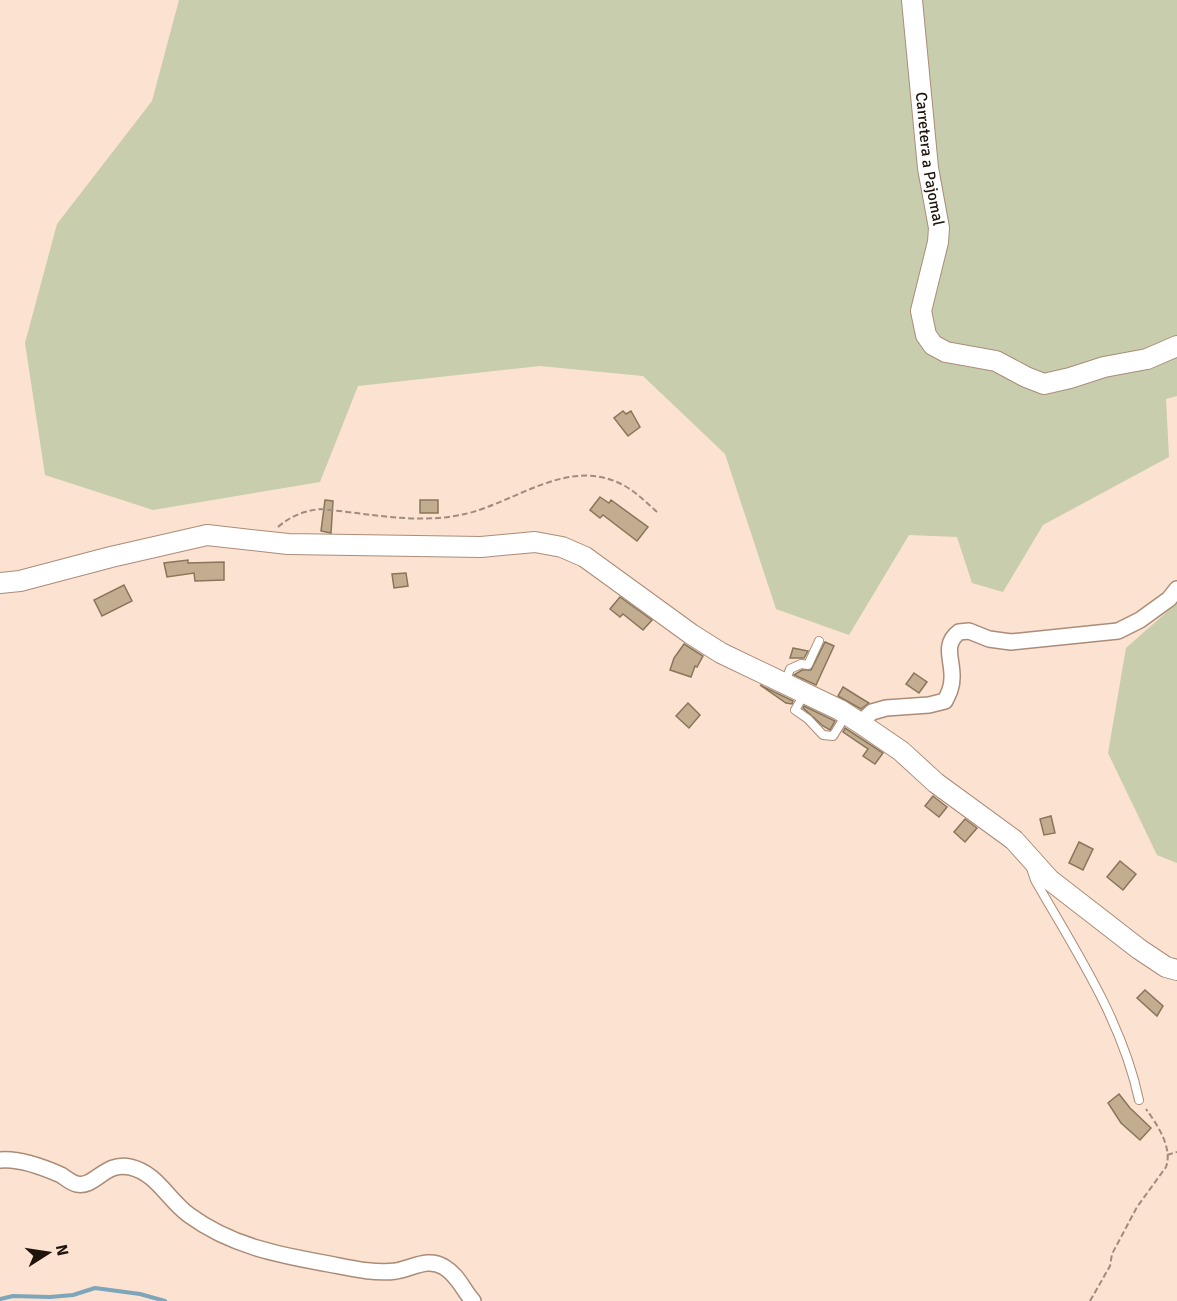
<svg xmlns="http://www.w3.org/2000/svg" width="1177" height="1301" font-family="Signika,sans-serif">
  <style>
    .green { fill: #c8cdad }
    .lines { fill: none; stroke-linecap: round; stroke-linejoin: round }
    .stream { stroke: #7da6ba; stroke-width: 4 }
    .building { fill: #c2ad90; stroke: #89755a; stroke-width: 1.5 }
    .service-casing { stroke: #aa8c78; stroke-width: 10 }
    .minor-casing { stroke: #aa8c78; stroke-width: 18 }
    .tertiary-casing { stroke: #aa8c78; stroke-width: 22 }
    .path { stroke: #a08c7f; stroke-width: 2; stroke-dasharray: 6 3; stroke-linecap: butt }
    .service { stroke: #fff; stroke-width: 8 }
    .minor { stroke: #fff; stroke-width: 15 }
    .tertiary { stroke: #fff; stroke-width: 20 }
    .labels { text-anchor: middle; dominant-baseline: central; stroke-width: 4.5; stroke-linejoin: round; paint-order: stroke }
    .street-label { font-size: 16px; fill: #1f140c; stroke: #fce2d0 }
  </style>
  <rect width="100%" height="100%" fill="#fce2d0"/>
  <g class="green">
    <path d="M179 0H1177V396L1166 399 1169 457 1043 525 1003 592 972 583 957 537 909 535 849 635 776 609 725 454 643 376 540 366 358 386 320 482 153 510 45 475 25 343 57 224 152 101Z"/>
    <path d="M1177 603V863L1157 855 1108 753 1126 648Z"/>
  </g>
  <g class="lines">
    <path class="stream" d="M0 1299 13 1296 50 1297 73 1295 95 1288 140 1294 165 1301"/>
  </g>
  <g class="building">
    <path d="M623 411 626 414 631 411 640 427 628 436 614 418Z"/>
    <path d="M600 497 609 503 611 500 648 527 637 541 603 515 600 518 590 510Z"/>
    <path d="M325 500 333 501 331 533 321 531Z"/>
    <rect x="420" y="500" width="18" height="13"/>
    <path d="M188 560V563L224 562V580L195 581 194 573 167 577 164 563Z"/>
    <path d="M406 573 408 586 394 588 392 574Z"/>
    <path d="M124 585 132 601 102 616 94 600Z"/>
    <path d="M620 597 652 620 643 630 623 614 620 617 610 609Z"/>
    <path d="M825 642 834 646 816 685 794 675 802 670H811Z"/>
    <path d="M684 644 703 656 697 667 695 666 691 677 670 670 674 658Z"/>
    <path d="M793 648 808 651 804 658H790Z"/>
    <path d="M914 673 927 682 919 693 906 684Z"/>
    <path d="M760 685 793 701 792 704 786 703Z"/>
    <path d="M843 687 859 697 869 703 861 709 838 696Z"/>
    <path d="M688 703 700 715 689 728 676 716Z"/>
    <path d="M804 706 835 721 830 730 823 726 803 708Z"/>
    <path d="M845 728 883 753 875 764 863 756 868 749 843 732Z"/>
    <path d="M933 796 947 807 939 817 925 806Z"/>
    <path d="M1051 816 1055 833 1044 835 1040 819Z"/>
    <path d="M965 819 977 828 965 842 954 832Z"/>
    <path d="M1079 842 1093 849 1083 870 1069 863Z"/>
    <path d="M1120 861 1136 874 1123 890 1107 877Z"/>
    <path d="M1145 990 1163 1006 1157 1016 1137 998Z"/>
    <path d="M1119 1094 1130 1108 1151 1128 1140 1140 1121 1123 1108 1103Z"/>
  </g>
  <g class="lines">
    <defs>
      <g id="service">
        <path d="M785 683 790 669 801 664 808 665 819 641"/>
        <path d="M804 695 795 710 808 719 823 735 833 736 846 715"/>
        <path d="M1031 868 1035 880C1075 950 1122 1020 1139 1100"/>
      </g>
      <g id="minor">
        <path d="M860 723 872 712 886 708 929 705 945 701C949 693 952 687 952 678 953 660 942 645 959 632L969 631 989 639 1011 642 1118 631 1140 620 1169 599 1177 589"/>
        <path d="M0 1160C20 1158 43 1167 61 1175 66 1178 71 1183 77 1184 95 1188 105 1161 130 1167 157 1173 168 1200 189 1215 231 1246 279 1255 329 1264 350 1268 374 1274 396 1271 413 1268 428 1257 444 1267 458 1275 463 1290 473 1301"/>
      </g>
      <g id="tertiary">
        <path id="s1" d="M912 0 928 168 939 228 938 242 921 311 926 335 933 345 946 352 996 361 1026 377 1044 384 1070 378 1104 367 1147 359 1177 346"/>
        <path d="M0 583 20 581 111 557 207 535 288 544 481 547 535 542 562 547 585 557 691 634 721 653 840 710 860 723 901 751 936 783 1014 840 1050 880 1139 949 1166 967 1177 970"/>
      </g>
    </defs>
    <use href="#service" class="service-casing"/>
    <use href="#minor" class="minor-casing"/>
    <use href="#tertiary" class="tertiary-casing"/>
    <g class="path">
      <path d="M278 527C291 516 303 511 320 509 366 513 419 525 465 514 517 502 570 455 625 486 637 493 647 503 657 512"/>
      <path d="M1167 1155 1177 1152"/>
      <path d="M1090 1301 1110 1266 1112 1254 1137 1207 1166 1167C1173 1148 1157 1124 1146 1109"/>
    </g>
    <use href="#service" class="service"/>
    <use href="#minor" class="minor"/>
    <use href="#tertiary" class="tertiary"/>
  </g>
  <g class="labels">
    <g class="street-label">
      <text stroke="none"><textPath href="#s1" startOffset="160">Carretera a Pajomal</textPath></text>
    </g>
  </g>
  <g transform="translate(48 1253) rotate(78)" stroke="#fce2d0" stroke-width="4.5" paint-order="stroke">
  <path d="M0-4.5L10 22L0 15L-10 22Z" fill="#1f140c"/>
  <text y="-9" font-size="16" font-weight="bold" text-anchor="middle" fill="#1f140c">N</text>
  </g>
</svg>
